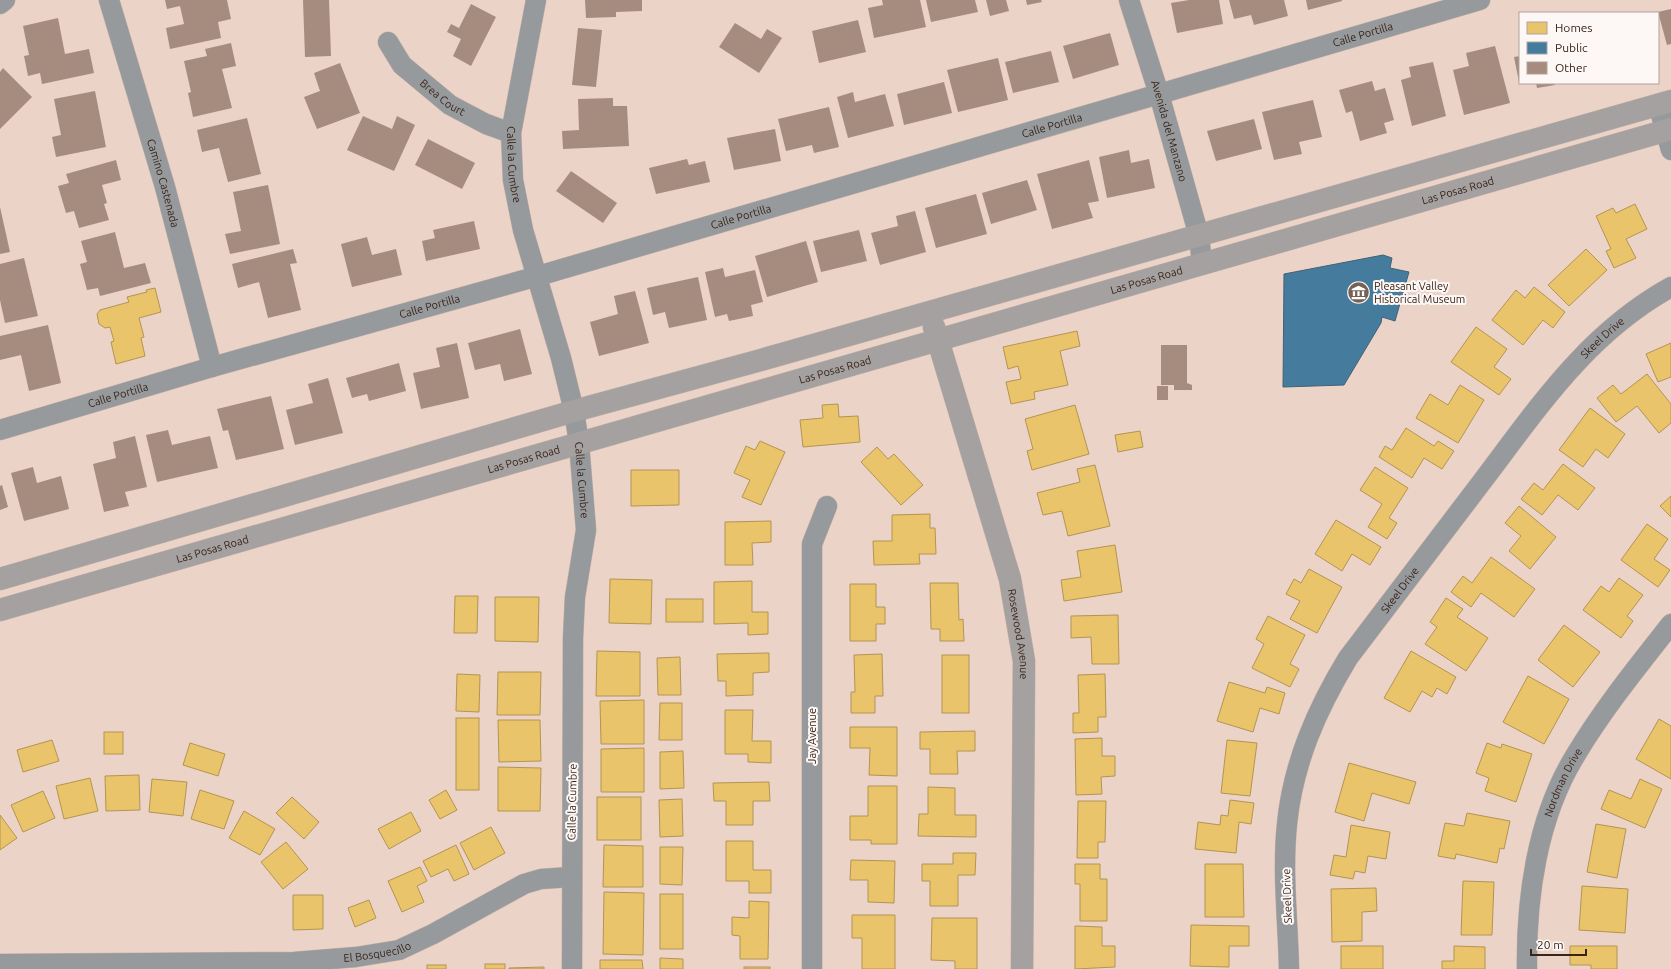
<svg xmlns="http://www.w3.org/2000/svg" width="1671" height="969" font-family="Ubuntu,sans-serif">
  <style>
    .homes { fill: #e9c46a; stroke: #b49452 }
    .public { fill: #457b9d; stroke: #416176 }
    .building { fill: #a58c7f }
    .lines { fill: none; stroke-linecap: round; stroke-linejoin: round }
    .street-casing { stroke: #c5b1a8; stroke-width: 21 }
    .secondary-casing { stroke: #c5b1a8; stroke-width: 23 }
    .street { stroke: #979a9c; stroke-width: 20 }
    .secondary { stroke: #a4a1a0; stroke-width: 22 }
    .labels { text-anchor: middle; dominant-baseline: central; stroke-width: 4; stroke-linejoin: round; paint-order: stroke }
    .street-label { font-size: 11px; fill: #39241a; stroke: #fdf8f5 }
    .poi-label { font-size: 11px; fill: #39241a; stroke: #fdf8f5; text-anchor: start }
  </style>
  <rect width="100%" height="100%" fill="#ebd3c8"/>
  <g class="homes">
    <path d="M1635 204 1647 229 1626 239 1636 258 1614 268 1606 251 1611 249 1596 216 1613 208 1616 213Z"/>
    <path d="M1586 249 1607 270 1569 306 1548 285Z"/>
    <path d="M1534 287 1565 312 1553 328 1543 320 1523 345 1492 320 1516 290 1525 298Z"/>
    <path d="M155 288 161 312 139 318 144 337 141 338 145 356 116 364 111 342 114 341 110 327 105 328 99 324 97 314 100 310 129 302 127 297 147 292 146 290Z"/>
    <path d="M1476 327 1507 349 1494 367 1511 379 1499 395 1451 362Z"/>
    <path d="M1077 331 1080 346 1060 351 1068 385 1034 392 1035 399 1011 404 1006 382 1021 379 1018 366 1008 369 1003 347Z"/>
    <path d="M1671 343V377L1658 382 1646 354Z"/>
    <path d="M1647 374 1671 404V423L1659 433 1637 406 1616 422 1597 398 1613 385 1621 394Z"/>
    <path d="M1460 385 1484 400 1458 443 1416 418 1430 394 1448 405Z"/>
    <path d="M838 404 839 417 858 416 860 442 803 447 800 420 823 418 822 405Z"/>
    <path d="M1075 405 1089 454 1032 470 1027 451 1033 449 1025 419Z"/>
    <path d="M1590 408 1625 434 1608 458 1596 449 1583 467 1559 450Z"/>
    <path d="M1406 428 1434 446 1438 441 1454 451 1442 469 1424 458 1412 478 1379 457 1385 446 1392 450Z"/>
    <path d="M1140 431 1143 447 1118 452 1115 435Z"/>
    <path d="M760 441 785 452 761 505 742 497 750 480 734 473 746 446 755 450Z"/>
    <path d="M877 447 888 459 894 454 923 485 901 505 861 462Z"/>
    <path d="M1563 464 1595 488 1578 510 1558 495 1542 515 1521 499 1534 483 1543 490Z"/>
    <path d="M1095 465 1110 526 1068 536 1062 511 1043 515 1037 493 1080 482 1077 469Z"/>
    <path d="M1375 467 1408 488 1389 518 1397 523 1387 539 1368 527 1382 504 1360 490Z"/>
    <path d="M631 470H679V505L631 506Z"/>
    <path d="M1671 496V517L1660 506Z"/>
    <path d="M1519 506 1556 537 1530 569 1509 551 1521 536 1505 523Z"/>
    <path d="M930 514V528H935L936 554H919L920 564 874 565 873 541H892V515Z"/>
    <path d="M1336 520 1381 547 1370 565 1352 554 1342 571 1315 554Z"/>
    <path d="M771 521V542L752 543 753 565H725V522Z"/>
    <path d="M1647 524 1668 539 1654 559 1670 570 1658 587 1621 560Z"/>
    <path d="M1115 545 1122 592 1064 601 1061 580 1081 577 1077 551Z"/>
    <path d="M1491 557 1535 589 1514 617 1481 593 1471 607 1451 592 1463 576 1472 583Z"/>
    <path d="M1309 569 1342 587 1317 633 1290 619 1300 601 1286 594 1294 579 1301 583Z"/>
    <path d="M1619 578 1643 595 1627 616 1633 621 1621 638 1583 610 1601 586 1609 592Z"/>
    <path d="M610 579 652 580 651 624 609 623Z"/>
    <path d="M752 581V612H768V634L748 635V623L714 624V582Z"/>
    <path d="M930 583H958L959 620 963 619 964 641H940V629H931Z"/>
    <path d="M850 584H876V607H885V624H876V641H850Z"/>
    <path d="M455 596H478L477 633H454Z"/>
    <path d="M495 597H539L538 642 495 641Z"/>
    <path d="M1446 598 1463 609 1457 617 1488 638 1466 671 1425 644 1437 627 1430 622Z"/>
    <rect x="666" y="599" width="37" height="23"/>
    <path d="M1118 615 1119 664H1092L1091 637 1071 638V616Z"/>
    <path d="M1268 616 1305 635 1290 664 1299 669 1290 687 1252 668 1264 644 1256 639Z"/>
    <path d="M1564 625 1600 652 1573 687 1538 660Z"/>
    <path d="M597 651 640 652V696H596Z"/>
    <path d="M1411 651 1456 677 1447 694 1437 688 1432 697 1422 691 1410 712 1384 698Z"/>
    <path d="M769 653V672L753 673V695L726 696V681H718L717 654Z"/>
    <path d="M882 654 883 696H875V713H851V692H855L854 655Z"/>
    <rect x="942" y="655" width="27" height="58"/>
    <path d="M680 657 681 695H658L657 658Z"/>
    <path d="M498 672H541L540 715H497Z"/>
    <path d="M457 674 480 675 479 712 456 711Z"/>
    <path d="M1105 674 1106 717H1098V732L1073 733V713H1079L1078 675Z"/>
    <path d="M1528 676 1569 699 1544 744 1503 722Z"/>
    <path d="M1229 682 1265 693 1267 687 1285 693 1279 714 1260 708 1253 732 1217 721Z"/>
    <path d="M644 700V744H601L600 701Z"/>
    <path d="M660 703H682V740H659Z"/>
    <path d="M725 710H753L752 741H771V763L748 762V754H725Z"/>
    <rect x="456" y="718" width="23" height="72"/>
    <path d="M1659 719 1671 726V779L1636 759Z"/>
    <path d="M498 720H540L541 761 499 762Z"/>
    <path d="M850 727H897V776L869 775 870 748H850Z"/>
    <path d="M975 731V751H957L958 774H930V749H920V732Z"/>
    <rect x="104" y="732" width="19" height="22"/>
    <path d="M1102 738V756H1115V776L1101 777 1102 794 1076 795 1075 739Z"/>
    <path d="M52 740 59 761 23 772 17 750Z"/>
    <path d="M1227 740 1257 743 1250 796 1221 793Z"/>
    <path d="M190 743 225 754 218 776 183 765Z"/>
    <path d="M1487 743 1501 748 1502 744 1532 754 1516 802 1485 791 1489 778 1476 773Z"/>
    <path d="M644 748V792H601V749Z"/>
    <path d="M683 751 684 788 660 789V752Z"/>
    <path d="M1349 763 1416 782 1409 804 1372 793 1364 821 1335 812Z"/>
    <path d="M498 767 541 768 540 811H498Z"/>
    <path d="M139 775 140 810 106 811 105 776Z"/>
    <path d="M90 778 98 811 64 819 56 786Z"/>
    <path d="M152 779 187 782 183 816 149 812Z"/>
    <path d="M1640 779 1662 789 1645 828 1601 809 1609 790 1631 799Z"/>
    <path d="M769 782 770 801H753V825H726V801H714L713 783Z"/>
    <path d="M868 786H897V844H871V840H850V816H868Z"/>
    <path d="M928 787 955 788V815H976V837L918 836 919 814H928Z"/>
    <path d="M200 790 234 801 224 829 191 819Z"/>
    <path d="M446 790 457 810 440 819 429 800Z"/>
    <path d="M43 791 55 818 23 832 11 805Z"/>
    <path d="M292 797 319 822 304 839 276 813Z"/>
    <rect x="597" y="797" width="44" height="43"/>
    <path d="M682 799 683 836 660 837 659 800Z"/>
    <path d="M1230 800 1254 803 1251 824 1239 822 1236 853 1195 849 1198 822 1220 825 1221 815 1228 816Z"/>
    <path d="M1078 801H1106L1105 842H1098V858H1077Z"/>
    <path d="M244 811 275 829 260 855 229 838Z"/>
    <path d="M411 812 421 831 389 849 378 829Z"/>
    <path d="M1467 813 1510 821 1504 849 1500 848 1497 863 1456 854 1455 859 1438 856 1445 823 1464 826Z"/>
    <path d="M0 815 17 838 0 850Z"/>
    <path d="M1596 824 1626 829 1617 878 1587 872Z"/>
    <path d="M1351 825 1390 832 1386 859 1368 856 1365 873 1355 871 1353 879 1330 875 1334 855 1346 857Z"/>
    <path d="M491 827 505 853 474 870 460 843Z"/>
    <path d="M726 841H753V870H771V893H749V881H726Z"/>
    <path d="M286 842 308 869 283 889 261 862Z"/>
    <path d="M456 845 469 874 454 881 448 869 431 877 423 861Z"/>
    <path d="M604 845 643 846V887H603Z"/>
    <path d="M660 847H683L682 885 660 884Z"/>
    <path d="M953 853H976L975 875H958V906H930V881H922V864H953Z"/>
    <path d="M851 860 895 861 894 903 868 902V880H850Z"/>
    <path d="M1075 864H1100V879H1107V921H1080V884H1075Z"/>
    <path d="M1205 864H1243L1244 917H1205Z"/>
    <path d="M420 867 427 881 417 886 424 902 402 912 388 881Z"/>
    <path d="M1463 881 1494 882 1492 935H1461Z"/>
    <path d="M1582 886 1628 889 1625 933 1579 930Z"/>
    <path d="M1376 888 1377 911 1362 912V941L1332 942 1331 889Z"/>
    <path d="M604 892 644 893 643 955 603 954Z"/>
    <rect x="660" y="894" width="23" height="55"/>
    <path d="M293 895H323V929L293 930Z"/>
    <path d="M369 900 376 918 355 927 348 908Z"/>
    <path d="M749 901 769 902 768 959H740V936L732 935V917L749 918Z"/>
    <path d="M852 915H895V969H862V938H852Z"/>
    <path d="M932 918H977V969H955V961L931 960Z"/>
    <path d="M1191 925 1249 926V946H1229V967L1190 966Z"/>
    <path d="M1075 926 1102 927V946H1115V967L1075 969Z"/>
    <rect x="1341" y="946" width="42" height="23"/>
    <path d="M1454 946 1485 947V969H1442V961H1454Z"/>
    <path d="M1570 946H1617V969H1591V965H1570Z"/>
    <path d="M660 958 683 959V969H660Z"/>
    <path d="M600 960H642L643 969H600Z"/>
    <rect x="485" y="964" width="20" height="5"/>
    <rect x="427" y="965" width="19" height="4"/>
    <path d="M544 967V969H509V968Z"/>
    <rect x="744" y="967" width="26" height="2"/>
  </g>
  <path class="public" d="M1383 255 1392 258 1390 268 1409 272 1395 321 1382 317 1381 323 1344 385 1283 387 1284 274Z"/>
  <g class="building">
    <path d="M165 0H227L231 19 218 22 221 38 170 49 166 28 184 24 180 6 167 9Z"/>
    <path d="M303 0H329L331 56 305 57Z"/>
    <path d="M585 0H642V11L616 12V17L586 18Z"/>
    <path d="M882 0H920L926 27 874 38 868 8 883 5Z"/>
    <path d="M926 0H975L978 12 931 22Z"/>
    <path d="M986 0H1006L1009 11 990 16Z"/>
    <path d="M1026 0H1041L1042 2 1027 5Z"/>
    <path d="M1189 0H1219L1223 24 1177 33 1171 3Z"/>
    <path d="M1229 0H1284L1288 16 1254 25 1251 15 1234 19Z"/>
    <path d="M1306 0H1342V1L1308 10Z"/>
    <path d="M471 4 496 17 471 66 453 56 461 39 447 32 451 24 459 28Z"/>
    <path d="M1671 9V44L1667 45 1658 12Z"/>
    <path d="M58 18 65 54 89 49 94 73 42 84 40 73 28 76 24 56 29 55 23 26Z"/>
    <path d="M858 20 866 52 819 63 812 31Z"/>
    <path d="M735 23 761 39 767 29 782 38 759 73 719 47Z"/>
    <path d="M578 28 602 30 596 87 572 85Z"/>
    <path d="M1110 33 1119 65 1073 79 1063 46Z"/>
    <path d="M231 43 236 66 222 69 232 108 193 117 188 93 191 92 184 61 207 56 205 49Z"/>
    <path d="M1495 46 1510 103 1464 115 1453 70 1469 66 1466 53Z"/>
    <path d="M1051 51 1059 82 1013 93 1005 62Z"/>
    <path d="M1520 56V82H1519L1514 57Z"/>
    <path d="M998 58 1008 100 958 112 947 70Z"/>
    <path d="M1433 62 1446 116 1412 126 1401 80 1411 77 1409 67Z"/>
    <path d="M340 63 360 113 317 129 304 97 320 91 314 73Z"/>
    <path d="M3 68 32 97 0 129V72Z"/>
    <path d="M1372 81 1375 91 1385 88 1394 120 1384 123 1387 133 1360 141 1352 111 1346 113 1339 90Z"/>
    <path d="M944 82 952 113 904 125 897 94Z"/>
    <path d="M1536 83H1554L1555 85 1537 88Z"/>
    <path d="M95 91 106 147 56 157 52 137 61 135 54 99Z"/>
    <path d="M853 92 855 102 885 94 894 126 848 138 837 97Z"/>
    <path d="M613 98V106H627L629 146 563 149 562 131 579 130 578 99Z"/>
    <path d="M1313 100 1322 137 1299 142 1302 154 1274 160 1262 112Z"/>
    <path d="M829 107 839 147 814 153 812 145 786 151 778 119Z"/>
    <path d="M363 116 392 129 397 116 415 125 394 171 347 150Z"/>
    <path d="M247 118 261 174 228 182 219 148 202 152 197 130Z"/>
    <path d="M1254 119 1262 149 1216 161 1207 131Z"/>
    <path d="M775 129 781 161 734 170 727 138Z"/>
    <path d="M428 139 475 163 462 189 415 165Z"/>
    <path d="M1129 150 1131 163 1149 159 1155 188 1107 198 1099 157Z"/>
    <path d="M687 159 689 165 705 161 710 182 656 194 649 168Z"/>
    <path d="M116 160 121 180 102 185 107 203 104 204 109 220 79 228 74 211 66 213 58 186 69 183 66 174Z"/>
    <path d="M1089 160 1099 201 1088 203 1093 218 1052 229 1037 174Z"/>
    <path d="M571 171 617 203 603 223 556 191Z"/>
    <path d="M1027 180 1037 210 991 224 982 193Z"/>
    <path d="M268 185 280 244 230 254 225 234 241 231 233 192Z"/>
    <path d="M976 194 987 234 936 248 925 208Z"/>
    <path d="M0 207 10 252 0 254Z"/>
    <path d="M915 211 926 252 880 265 871 233 898 226 896 216Z"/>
    <path d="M474 221 480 249 426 261 422 241 435 238 433 230Z"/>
    <path d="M859 230 867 261 821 272 813 241Z"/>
    <path d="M115 232 124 268 145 263 151 283 100 296 98 288 87 290 80 264 87 262 81 241Z"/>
    <path d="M367 237 372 255 396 249 402 275 352 287 341 244Z"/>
    <path d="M806 241 818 282 767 297 755 256Z"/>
    <path d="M293 249 297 263 290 264 301 310 268 318 259 282 238 288 232 264Z"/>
    <path d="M24 258 38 316 5 323 0 300V264Z"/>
    <path d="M723 268 725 277 755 270 763 302 751 305 753 316 729 321 727 314 715 317 705 272Z"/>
    <path d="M698 277 707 320 669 328 665 312 653 315 647 288Z"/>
    <path d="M635 291 649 343 599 356 590 322 618 314 614 296Z"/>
    <path d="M48 325 61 383 29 391 21 355 0 360V336Z"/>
    <path d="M520 329 532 374 504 381 500 364 475 370 468 343Z"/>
    <path d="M457 343 469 398 421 409 413 373 440 367 436 348Z"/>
    <path d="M1161 345H1187V383L1192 385V390H1174V385H1161Z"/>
    <path d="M399 363 406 391 369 401 367 394 352 398 346 378Z"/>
    <path d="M328 378 343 433 295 445 286 410 313 403 308 384Z"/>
    <rect x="1157" y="386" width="11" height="14"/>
    <path d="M271 396 284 449 236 460 228 430 223 431 217 409Z"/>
    <path d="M168 430 172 445 210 436 218 468 157 482 146 435Z"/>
    <path d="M135 436 147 487 125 492 129 506 104 512 93 464 116 458 113 442Z"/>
    <path d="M33 467 37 483 61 476 69 509 24 521 11 473Z"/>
    <path d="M2 485 8 507 0 510V486Z"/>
  </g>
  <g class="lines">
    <defs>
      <g id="street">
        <path id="s1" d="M109 0 165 187 212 367"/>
        <path id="s2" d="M536 0 511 133 513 180 523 230 561 358 574 411 579 443 586 530 575 597 573 638 572 969"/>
        <path id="s3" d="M1129 0 1159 94 1199 236 1202 263"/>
        <path d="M0 4 5 0"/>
        <path id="s4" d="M388 42 402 65 450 105 486 124 511 133"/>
        <path d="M1658 104 1671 150"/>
        <path id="s5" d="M0 430 212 367 538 276 1480 0"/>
        <path id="s6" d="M0 964 294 962 356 957 399 950 433 934 524 884 541 879 571 877"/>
        <path d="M812 969V544L827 506"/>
        <path id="s7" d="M1289 969C1288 921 1282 872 1287 824 1293 763 1317 709 1348 658 1394 598 1439 538 1484 479 1540 405 1588 333 1671 287"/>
        <path id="s8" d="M1527 969C1526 898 1537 818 1575 756 1603 709 1638 666 1671 624"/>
      </g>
      <g id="secondary">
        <path id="s9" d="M934 327 1010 579 1024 661 1022 969"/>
        <path d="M0 579 574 411 761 360 1671 101"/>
        <path id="s10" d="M0 610 1671 129"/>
      </g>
    </defs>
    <use href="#street" class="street-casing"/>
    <use href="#secondary" class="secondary-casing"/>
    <use href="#street" class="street"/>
    <use href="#secondary" class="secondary"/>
  </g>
  <defs>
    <symbol id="museum-disc" viewBox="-11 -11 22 22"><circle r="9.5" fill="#776157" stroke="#fdf8f5"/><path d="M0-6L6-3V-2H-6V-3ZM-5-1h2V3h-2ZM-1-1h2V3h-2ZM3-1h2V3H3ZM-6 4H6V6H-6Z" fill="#fff"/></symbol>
  </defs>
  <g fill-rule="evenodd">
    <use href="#museum-disc" x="1346" y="280" width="25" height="25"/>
  </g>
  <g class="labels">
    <g class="street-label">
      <text stroke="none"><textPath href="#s5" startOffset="1419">Calle Portilla</textPath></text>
      <text stroke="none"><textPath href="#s4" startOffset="79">Brea Court</textPath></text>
      <text stroke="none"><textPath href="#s5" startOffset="1095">Calle Portilla</textPath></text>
      <text stroke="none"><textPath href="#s3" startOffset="137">Avenida del Manzano</textPath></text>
      <text stroke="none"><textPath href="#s2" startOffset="167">Calle la Cumbre</textPath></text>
      <text stroke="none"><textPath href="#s1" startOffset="191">Camino Castenada</textPath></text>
      <text stroke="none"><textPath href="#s10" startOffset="1517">Las Posas Road</textPath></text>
      <text stroke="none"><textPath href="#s5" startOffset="771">Calle Portilla</textPath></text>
      <text stroke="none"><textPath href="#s10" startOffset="1193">Las Posas Road</textPath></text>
      <text stroke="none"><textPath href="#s5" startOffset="447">Calle Portilla</textPath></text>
      <text stroke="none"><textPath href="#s7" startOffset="733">Skeel Drive</textPath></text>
      <text stroke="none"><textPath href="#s10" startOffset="869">Las Posas Road</textPath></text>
      <text stroke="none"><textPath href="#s5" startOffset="123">Calle Portilla</textPath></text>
      <text stroke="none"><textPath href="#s10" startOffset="545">Las Posas Road</textPath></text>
      <text stroke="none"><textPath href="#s2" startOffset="491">Calle la Cumbre</textPath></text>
      <text stroke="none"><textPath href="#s10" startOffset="221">Las Posas Road</textPath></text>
      <text stroke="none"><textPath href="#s7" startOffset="409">Skeel Drive</textPath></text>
      <text stroke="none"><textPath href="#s9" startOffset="319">Rosewood Avenue</textPath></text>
      <text transform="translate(812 736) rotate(-90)">Jay Avenue</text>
      <text stroke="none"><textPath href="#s8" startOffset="192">Nordman Drive</textPath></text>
      <text transform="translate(572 802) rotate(-89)">Calle la Cumbre</text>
      <text transform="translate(1287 896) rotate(-92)">Skeel Drive</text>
      <text stroke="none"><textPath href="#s6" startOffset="378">El Bosquecillo</textPath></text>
    </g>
    <g class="poi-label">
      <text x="1374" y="286">Pleasant Valley<tspan x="1374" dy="13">Historical Museum</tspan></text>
    </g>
  </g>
  <rect x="1519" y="12" width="140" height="72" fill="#fdf8f5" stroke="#afa39d"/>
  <rect x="1527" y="22" width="20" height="12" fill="#e9c46a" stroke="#afa39d"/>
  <text x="1555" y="32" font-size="12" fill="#39241a">Homes</text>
  <rect x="1527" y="42" width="20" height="12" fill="#457b9d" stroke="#afa39d"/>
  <text x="1555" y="52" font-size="12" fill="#39241a">Public</text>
  <rect x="1527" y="62" width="20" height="12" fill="#a58c7f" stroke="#afa39d"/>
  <text x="1555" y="72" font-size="12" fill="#39241a">Other</text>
  <path d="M1531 949v6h55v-6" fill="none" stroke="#39241a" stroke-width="2"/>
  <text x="1537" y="949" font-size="12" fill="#39241a" stroke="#fdf8f5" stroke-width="3" paint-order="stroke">20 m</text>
</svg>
